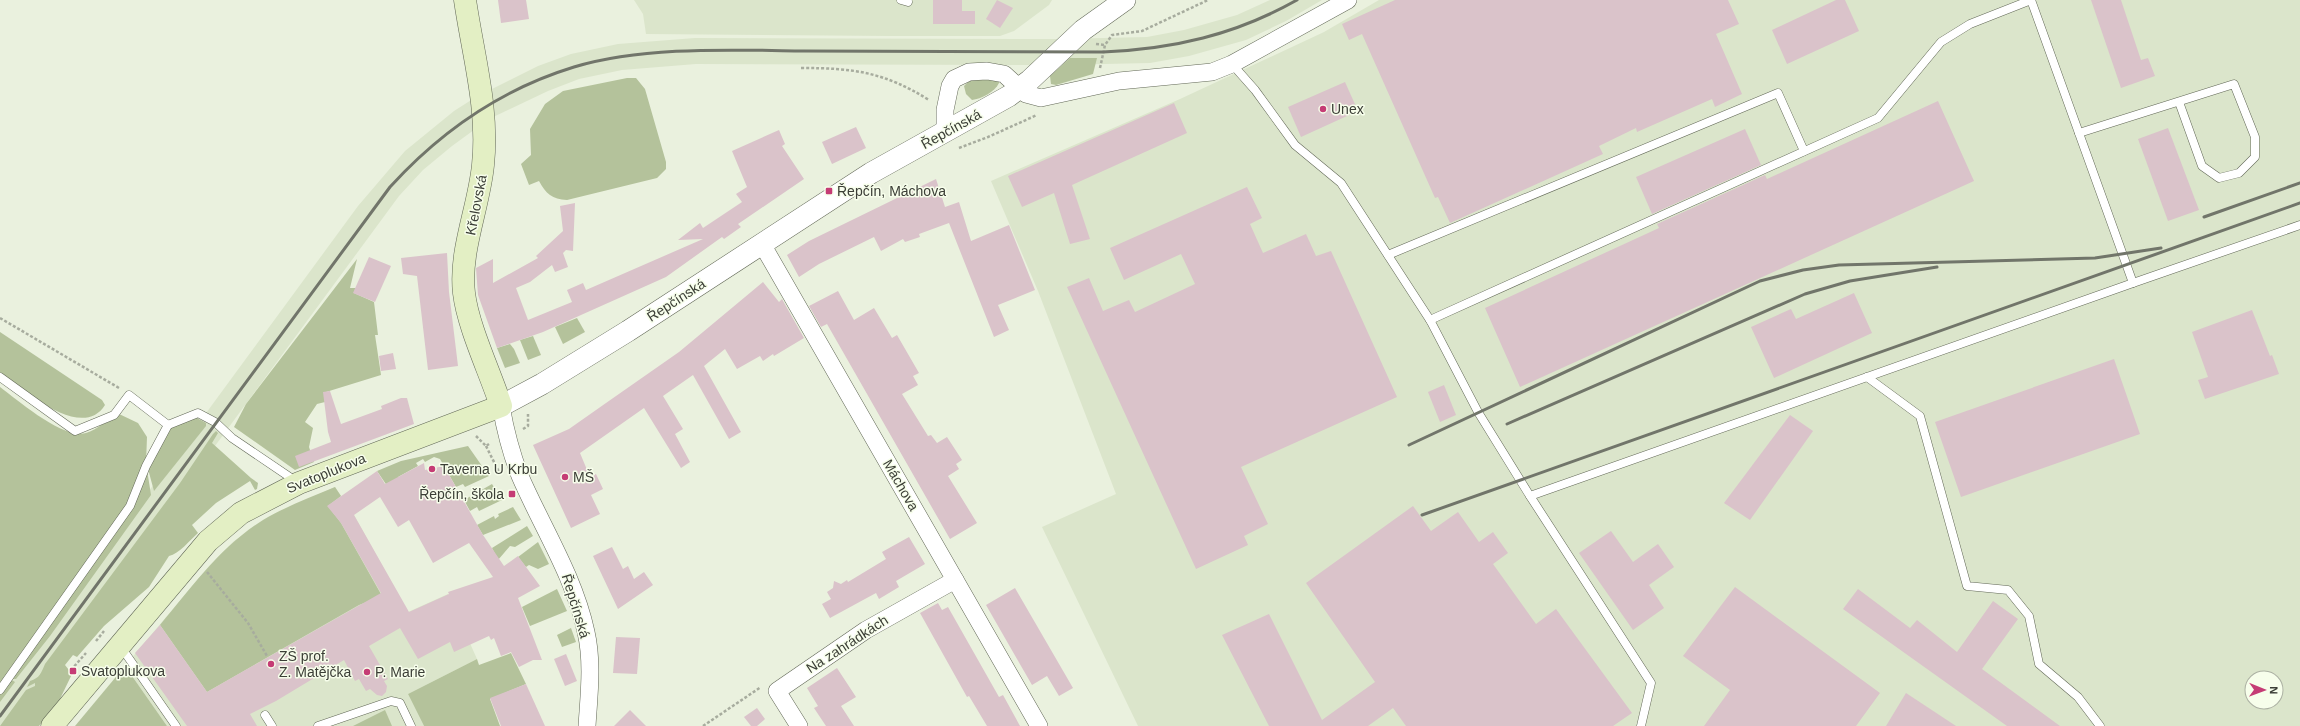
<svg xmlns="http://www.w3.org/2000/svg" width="2300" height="726" font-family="Helvetica,sans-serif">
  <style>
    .built { fill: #dbe5cb; fill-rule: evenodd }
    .green { fill: #b4c29b }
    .building { fill: #dac3ca; fill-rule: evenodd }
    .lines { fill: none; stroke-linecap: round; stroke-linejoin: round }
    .service-casing { stroke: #626857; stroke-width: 9 }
    .minor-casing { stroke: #626857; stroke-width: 18 }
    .tertiary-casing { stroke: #626857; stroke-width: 22 }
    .secondary-casing { stroke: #626857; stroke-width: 23 }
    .path { stroke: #a7ac9e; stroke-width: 2.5; stroke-dasharray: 3 2; stroke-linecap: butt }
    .service { stroke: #fff; stroke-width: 8 }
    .minor { stroke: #fff; stroke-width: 17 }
    .tertiary { stroke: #fff; stroke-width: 21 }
    .secondary { stroke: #e3efc4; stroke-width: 22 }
    .rail { stroke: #71756a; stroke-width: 3 }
    .poi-dot { fill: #c53c75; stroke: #f7feeb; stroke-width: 1.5 }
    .labels { text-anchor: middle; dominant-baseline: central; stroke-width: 3; stroke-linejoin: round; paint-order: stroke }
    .poi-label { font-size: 14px; fill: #3b3e36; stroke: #f7feeb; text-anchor: start }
    .street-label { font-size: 14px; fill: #3b3e36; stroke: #f7feeb }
  </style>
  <rect width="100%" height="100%" fill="#eaf1de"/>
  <g class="built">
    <path d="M634 0H1052L1049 5 1014 31 1000 36H890L646 34 643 14Z"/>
    <path d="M1270 0H1322L1286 21 1246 40 1189 56 1150 63 1058 65 696 64 622 70 579 79 548 91 489 119 452 146 423 170 399 196 9 726H0V694L358 206 405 151 454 111 476 97 538 66 571 54 618 44 695 38 1059 39 1147 37 1184 30 1237 15Z"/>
    <path d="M1379 0H2300V726H1138L1042 527 1116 494 1038 291 991 181 1180 99 1324 32ZM2252 678H2276V702H2252Z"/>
    <path d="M335 487 354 515 408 612 448 594 477 659 408 694 424 726H167L125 666 209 566 234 541 274 514Z"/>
  </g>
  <g class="green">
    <path d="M1070 58H1097L1093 74 1056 85 1051 84 1050 76Z"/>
    <path d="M627 78H636L645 89 666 162V169L657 178 567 200C552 199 546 194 539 181L529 185 521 164 531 155 530 129 545 104 563 91Z"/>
    <path d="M972 78 999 81V83C995 92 981 99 972 100L966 94 964 86Z"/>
    <path d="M357 259 350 288H356L354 293 374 302 378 335H375L381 375 326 392 325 402 317 404 305 422 313 428 309 447 314 462 295 470 234 427 246 404Z"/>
    <path d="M577 318 585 332 563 344 555 327Z"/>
    <path d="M0 332 102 400 105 405C82 442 22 389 0 373Z"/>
    <path d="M533 336 541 355 528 360 520 340Z"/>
    <path d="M510 344 514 349 520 363 505 368 497 348Z"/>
    <path d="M0 387C19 401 62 439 86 433 97 430 108 419 117 413L138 423 147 437 146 463 151 495 50 636 16 679H10L15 682 0 702Z"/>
    <path d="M197 418 206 423V426L154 491 148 469 166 431 187 420Z"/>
    <path d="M216 431 218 433 212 443 251 478 258 483 257 489 255 490 250 481 216 503 192 525 198 533C190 540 179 554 169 556L149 587 104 626 77 657 73 655 65 665 72 674 59 701 39 726H0L26 690 35 686V683L27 687 30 681C40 678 41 673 45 664L180 483 213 434Z"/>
    <path d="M468 446 489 476 465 487 463 484 456 487 440 459 434 457 425 462 423 459 416 463 418 466 398 477 403 487 392 493 377 471 401 461Z"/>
    <path d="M492 484 502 500 479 511 477 507 470 511 464 500Z"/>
    <path d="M335 487 341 496 328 506 341 523 382 596 359 605 207 692 160 625C191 588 221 546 263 520 285 507 311 497 335 487Z"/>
    <path d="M513 507 521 520 483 535 477 525 494 516 495 519 499 516 498 514Z"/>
    <path d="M527 526 533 536 515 547 510 546 498 560 492 548Z"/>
    <path d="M538 542 549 564 538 569 529 565 526 567 518 557Z"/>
    <path d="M557 589 567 611 530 626 522 607Z"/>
    <path d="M571 628 576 642 562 647 557 635Z"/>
    <path d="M511 653 526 684 490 699 500 726H424L408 694 477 659 479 665Z"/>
    <path d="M125 666 167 726H75Z"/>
    <path d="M385 710 392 726H353Z"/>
  </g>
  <g class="building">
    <path d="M498 0H526L529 19 501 23Z"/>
    <path d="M933 0H962V11H975V24H933Z"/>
    <path d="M997 0 1013 8 1000 28 986 19Z"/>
    <path d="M1395 0H1728L1739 24 1716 34 1742 94 1715 107 1712 99 1637 132 1636 128 1599 146 1603 154 1450 223 1438 197 1435 198 1362 34 1349 40 1342 24Z"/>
    <path d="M1836 0H1845L1859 31 1787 64 1772 30Z"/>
    <path d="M2091 0H2121L2141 60 2148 58 2155 76 2121 88Z"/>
    <path d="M1345 82 1358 111 1301 137 1288 107Z"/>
    <path d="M1938 101 1974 181 1520 387 1485 308 1659 228 1657 224 1765 175 1767 179Z"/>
    <path d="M1174 103 1187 133 1072 185 1090 239 1070 244 1054 193 1022 207 1008 176Z"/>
    <path d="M856 127 866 148 832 164 822 142Z"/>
    <path d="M2168 128 2199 210 2168 221 2138 139Z"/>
    <path d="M1745 129 1761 165 1652 214 1636 177Z"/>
    <path d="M779 130 785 144 782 146 804 179 738 224 741 227 724 239 722 237 666 277 543 332 497 348 478 295 476 268 493 259V283L538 258 536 256 563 231 560 206 575 203 573 251 566 250 563 253 568 267 555 272 552 265 530 282 516 288 528 320 572 302 567 290 583 283 586 290 703 239 678 240 700 223 703 228 742 202 736 194 747 187 732 151Z"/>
    <path d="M936 179 945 207 959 202 971 241 1009 225 1035 290 998 305 1009 330 994 337 949 223 919 234 920 237 905 242 903 239 881 251 874 237 819 264 799 277 787 255 809 241Z"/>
    <path d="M1247 187 1262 218 1250 224 1263 253 1306 234 1316 256 1331 251 1397 397 1241 467 1268 524 1244 536 1248 545 1196 569 1067 287 1089 278 1103 311 1129 300 1135 312 1195 284 1181 254 1124 280 1110 248Z"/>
    <path d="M447 253 449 292 458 366 428 370 417 276 403 274 401 258Z"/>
    <path d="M369 257 391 266 375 302 353 293Z"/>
    <path d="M763 282 779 302 782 299 804 338 774 356 773 354 763 361 760 356 737 369 725 349 704 366 741 432 729 439 693 375 663 396 683 429 675 434 690 462 681 468 644 408 580 453 590 477 596 474 603 489 591 495 600 514 571 528 533 445 569 429 606 403 679 352Z"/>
    <path d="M838 291 854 320 874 308 892 338 897 335 919 373 913 376 918 385 902 394 928 436 931 435 937 443 947 437 962 460 956 464 959 469 948 476 977 523 950 539 827 324 821 327 809 306Z"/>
    <path d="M1854 293 1872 333 1774 378 1751 327 1791 309 1796 319Z"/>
    <path d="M2252 310 2270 356 2272 355 2279 374 2205 399 2198 380 2208 377 2192 332Z"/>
    <path d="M393 353 396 369 381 371 379 356Z"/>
    <path d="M2114 359 2140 434 1961 497 1935 422Z"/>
    <path d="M1444 385 1456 415 1440 422 1428 392Z"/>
    <path d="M330 391 341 424 382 409 381 406 401 398H407L414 424 299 467 295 456 331 442 328 432 323 392Z"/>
    <path d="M1790 415 1813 431 1750 520 1724 503Z"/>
    <path d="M424 463 425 470 444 466 483 535 504 566 518 556 540 586 518 598 542 660H533L519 667 511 652 501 656 494 638 491 640 489 636 454 652 450 642 418 659 400 628 369 646 388 679 384 681 387 686 386 692 382 696 377 695 370 689 366 691 359 679 355 681 344 660 276 701 250 714 257 726H187L135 653 160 625 207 692 381 593 341 523 327 506 377 471 385 484ZM380 497 398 527 409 520 433 563 469 543 493 577 448 592 449 594 409 612 354 515Z"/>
    <path d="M1413 506 1431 531 1458 512 1479 542 1493 532 1508 553 1493 564 1536 624 1556 609 1632 713 1613 726H1406L1393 708 1368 726H1269L1222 635 1269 614 1322 720 1375 682 1306 583Z"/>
    <path d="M1611 531 1633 562 1658 544 1674 567 1649 585 1664 608 1633 630 1579 553Z"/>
    <path d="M909 537 925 564 896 581 899 587 879 599 876 593 830 618 822 604 831 599 827 592 833 588 834 581 841 584 847 580 848 582 886 559 882 552Z"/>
    <path d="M612 547 623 569 628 566 634 579 644 572 653 585 618 609 593 556Z"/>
    <path d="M1735 587 1880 693 1856 726H1704L1730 690 1683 656Z"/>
    <path d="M1015 588 1073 688 1059 696 1047 676 1032 685 986 605Z"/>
    <path d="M1858 589 1910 628 1917 620 1957 652 1993 601 2018 619 1982 669 2060 726H2007L1843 609Z"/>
    <path d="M938 603 942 610 948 607 999 697 1003 695 1020 726H987L969 696 967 697 920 613Z"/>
    <path d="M616 637 640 638 637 674 613 673Z"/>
    <path d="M566 654 577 681 565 686 554 659Z"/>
    <path d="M837 668 856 697 841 706 854 726H826L814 708 818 706 807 688Z"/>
    <path d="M526 684 545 726H501L490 698Z"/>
    <path d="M1906 693 1956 726H1886Z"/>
    <path d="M757 708 765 719 757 726H751L744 717Z"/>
    <path d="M630 710 646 726H614Z"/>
  </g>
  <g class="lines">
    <defs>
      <g id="service">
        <path d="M901 0 908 2"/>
        <path d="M1232 64 1255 90 1295 145 1341 183 1430 320 1478 412 1530 496 2133 283 2031 0"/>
        <path d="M2079 133 2234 84 2255 137V157L2239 173 2219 178 2202 166 2179 102"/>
        <path d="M1388 255 1778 93 1804 151"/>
        <path d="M2133 283 2300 225"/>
        <path d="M1430 320 1878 118 1941 42 1970 24 2031 0"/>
        <path d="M0 377 75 431 114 415 129 395 168 425 146 466 130 506 0 690"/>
        <path d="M1867 377 1920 416 1967 586 2008 590 2029 616 2039 664 2078 697 2100 726"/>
        <path d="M168 425 198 413 215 422 232 438 297 482"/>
        <path d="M1530 496 1651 683 1641 726"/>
        <path d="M121 647 176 726"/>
        <path d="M265 715 272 726"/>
        <path d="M318 726 391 701 400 703 411 726"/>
      </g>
      <g id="minor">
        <path d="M945 132V110L950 86 954 79 969 72 987 71 1004 74 1026 94 1041 98 1119 81 1212 72 1232 64 1348 0"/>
        <path d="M762 244 1039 726"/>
        <path d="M501 406C505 429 511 453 520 476 542 527 574 576 586 632 593 662 589 695 587 726"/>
        <path d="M799 726 777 691 866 630 955 580"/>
      </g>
      <path id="tertiary" d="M501 406 542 384 628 331 871 173 1009 96 1030 80 1083 30 1125 0"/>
      <path id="secondary" d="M52 726 208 541 241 513 299 483 501 406C490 372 468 327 464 293 459 251 479 207 483 165 489 109 473 55 465 0"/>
    </defs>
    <use href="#service" class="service-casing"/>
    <use href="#minor" class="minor-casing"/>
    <use href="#tertiary" class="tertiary-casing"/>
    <use href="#secondary" class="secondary-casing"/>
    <g class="path">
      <path d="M1096 44 1105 45"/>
      <path d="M801 68C854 68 884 72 929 100"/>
      <path d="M1100 68 1105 45 1112 35 1142 31 1208 0"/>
      <path d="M959 148 988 137 1037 115"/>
      <path d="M0 318 119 388"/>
      <path d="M523 429 528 426V414"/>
      <path d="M476 436 486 446 489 444"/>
      <path d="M486 446 499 472"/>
      <path d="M207 572 248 623 267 656"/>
      <path d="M96 641 104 631"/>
      <path d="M71 670 86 653"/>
      <path d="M703 726 761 687"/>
    </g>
    <use href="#service" class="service"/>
    <use href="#minor" class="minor"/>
    <use href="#tertiary" class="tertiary"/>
    <use href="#secondary" class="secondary"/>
    <g class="rail">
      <path d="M2204 217 2300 183"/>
      <path d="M1507 424 1805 294 1850 281 1937 267"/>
      <path d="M1409 445 1760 281 1803 270 1839 265 2095 258 2161 248"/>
      <path d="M1422 515 2300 203"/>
      <path d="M0 716 390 187C440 132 502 89 574 67 644 46 731 50 804 51 904 51 1004 52 1103 52 1173 49 1235 35 1297 0"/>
    </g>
  </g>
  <g class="poi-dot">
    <circle cx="1323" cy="109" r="4"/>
    <rect x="825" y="187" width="8" height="8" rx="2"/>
    <circle cx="432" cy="469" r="4"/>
    <circle cx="565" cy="477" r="4"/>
    <rect x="508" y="490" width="8" height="8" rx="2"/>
    <circle cx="271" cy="664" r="4"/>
    <rect x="69" y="667" width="8" height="8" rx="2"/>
    <circle cx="367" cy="672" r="4"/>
  </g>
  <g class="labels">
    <g class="poi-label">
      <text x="1331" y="109">Unex</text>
      <text x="837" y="191">Řepčín, Máchova</text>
      <text x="440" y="469">Taverna U Krbu</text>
      <text x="573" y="477">MŠ</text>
      <text x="504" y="494" text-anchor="end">Řepčín, škola</text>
      <text x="279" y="656">ZŠ prof.<tspan x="279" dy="16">Z. Matějčka</tspan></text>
      <text x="81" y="671">Svatoplukova</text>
      <text x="375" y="672">P. Marie</text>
    </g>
    <g class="street-label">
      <text transform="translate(951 129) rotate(-29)">Řepčínská</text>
      <text transform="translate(476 205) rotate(-79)">Křelovská</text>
      <text transform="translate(676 300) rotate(-33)">Řepčínská</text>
      <text transform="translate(326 473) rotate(-22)">Svatoplukova</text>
      <text transform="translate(901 485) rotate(60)">Máchova</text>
      <text transform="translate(576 606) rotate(73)">Řepčínská</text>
      <text transform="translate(847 644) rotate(-33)">Na zahrádkách</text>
    </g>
  </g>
  <g transform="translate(2264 690) rotate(91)"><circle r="19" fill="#f7feeb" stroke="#acb1a3"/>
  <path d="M0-3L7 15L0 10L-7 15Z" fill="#c53c75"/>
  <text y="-6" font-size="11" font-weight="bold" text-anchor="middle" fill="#3b3e36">N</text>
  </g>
</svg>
